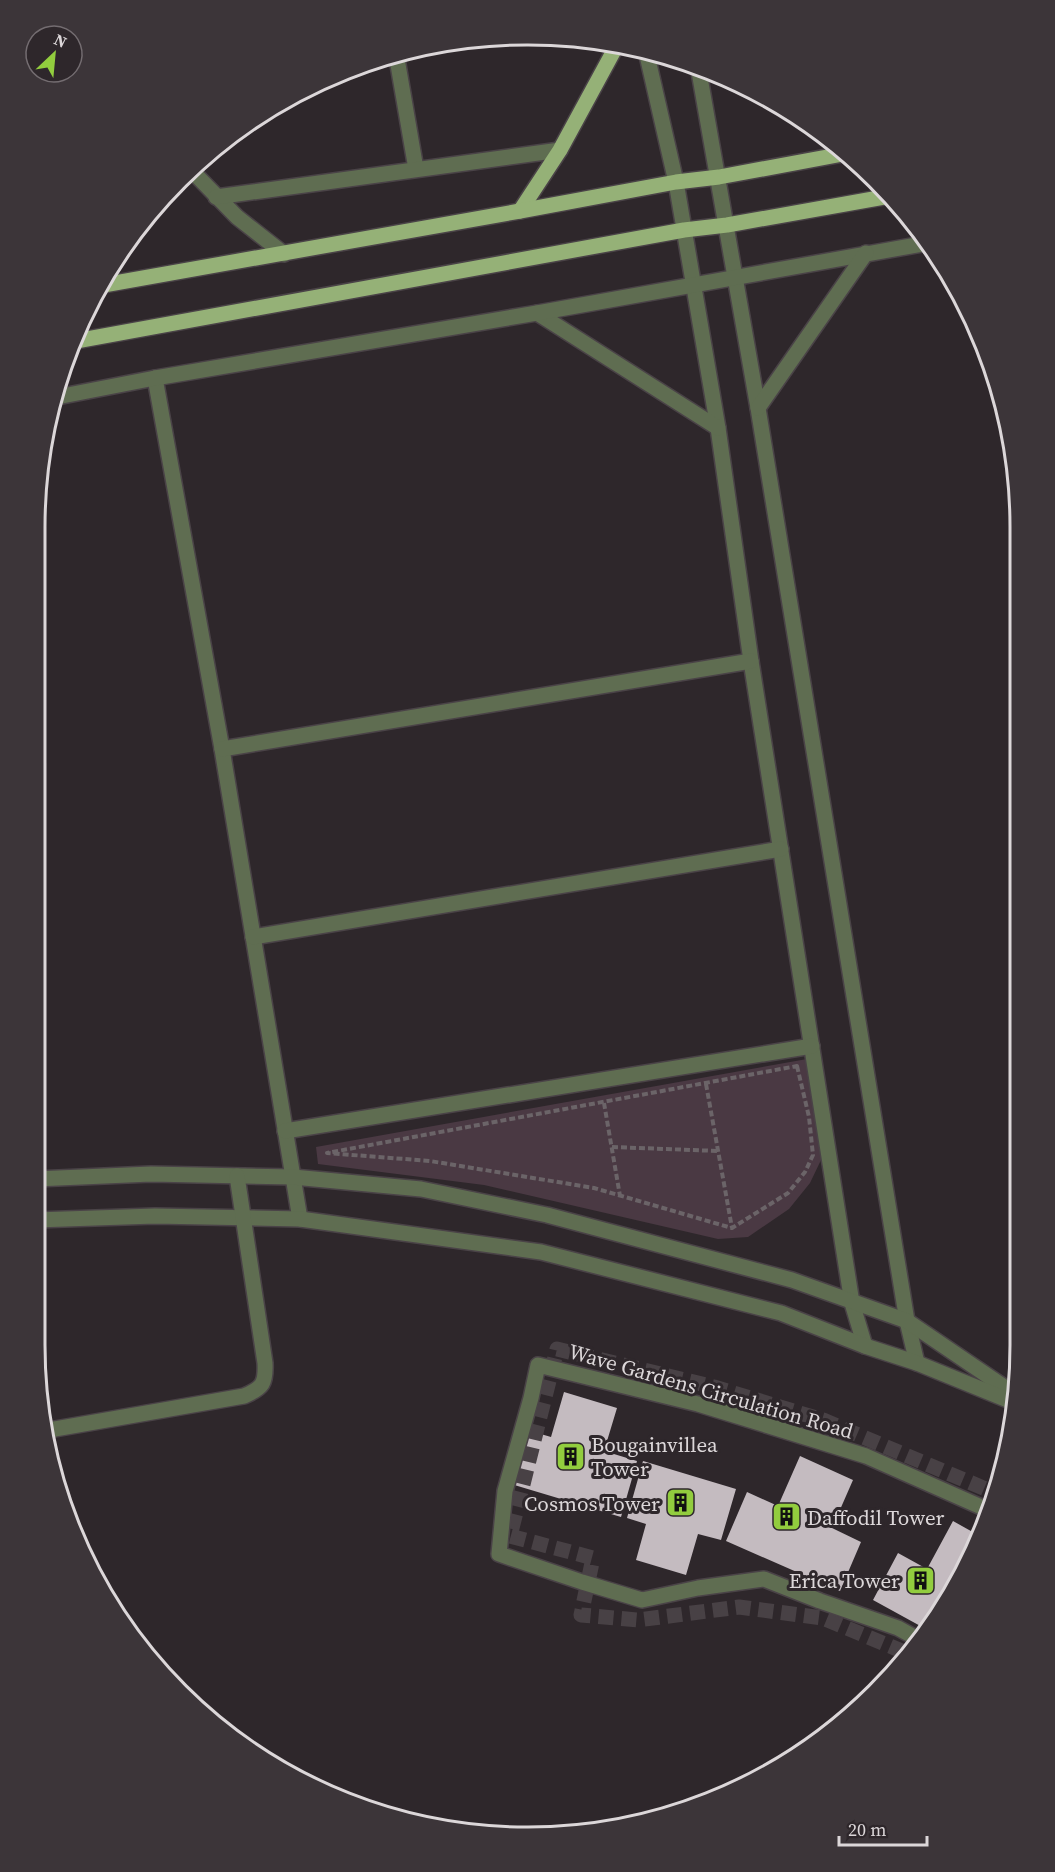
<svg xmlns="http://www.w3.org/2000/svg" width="1055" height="1872" font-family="'Source Serif 4',serif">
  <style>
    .green { fill: #4a3943 }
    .building { fill: #c4bbc0 }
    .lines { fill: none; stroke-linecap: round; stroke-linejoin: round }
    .minor-tunnel { stroke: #484145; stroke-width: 15; stroke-dasharray: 15 8; stroke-linecap: butt }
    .minor-casing { stroke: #4a4347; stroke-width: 18 }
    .major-casing { stroke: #4a4347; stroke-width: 18 }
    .path { stroke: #6b6468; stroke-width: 4; stroke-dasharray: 6 3; stroke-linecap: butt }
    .minor { stroke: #5f6d51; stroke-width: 15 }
    .major { stroke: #95b177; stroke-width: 15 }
    .labels { text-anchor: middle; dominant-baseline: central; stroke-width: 6; stroke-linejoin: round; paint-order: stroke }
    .street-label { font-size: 21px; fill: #dcd7d9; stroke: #2e272b }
    .poi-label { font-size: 21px; fill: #dcd7d9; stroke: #2e272b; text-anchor: start }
    .rim { fill: none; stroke: #dcd7d9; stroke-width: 3 }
  </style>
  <rect width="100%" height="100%" fill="#2e272b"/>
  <path class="green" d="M807 1059 821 1160 810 1183 789 1209 748 1237 718 1239 484 1185 318 1164 316 1147Z"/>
  <g class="building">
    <path d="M564 1392 617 1408 604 1451 637 1461 621 1517 511 1484 527 1430 551 1437Z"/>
    <path d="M800 1456 853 1480 832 1528 861 1542 840 1591 726 1541 747 1492 778 1506Z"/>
    <path d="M643 1461 736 1489 721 1540 698 1534 686 1575 636 1560 646 1524 627 1518Z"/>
    <path d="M953 1521 978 1535 954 1591 924 1628 873 1600 898 1553 927 1569Z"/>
  </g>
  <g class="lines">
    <path class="minor-tunnel" d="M904 1652 823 1618 739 1607 638 1620 581 1615 593 1558 510 1536 557 1349 714 1387 823 1420 995 1493"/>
    <defs>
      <g id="minor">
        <path d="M646 51 676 182 718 428 751 661 852 1303 865 1346"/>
        <path d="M396 53 416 169"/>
        <path d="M698 66 758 408 907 1321 917 1363"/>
        <path d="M194 168 197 176 237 217 284 254"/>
        <path d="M216 197 560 150"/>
        <path d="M537 313 718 428"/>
        <path d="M155 378 222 749 300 1219"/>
        <path d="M52 398 155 378 537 313 928 243"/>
        <path d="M758 408 866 253"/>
        <path d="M222 749 751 661"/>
        <path d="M253 937 781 849"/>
        <path d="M285 1131 812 1046"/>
        <path d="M35 1179 151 1174 293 1177 421 1189 547 1215 792 1280 907 1321 1016 1395"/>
        <path d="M35 1220 155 1216 300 1219 541 1252 781 1313 865 1346 917 1363 1015 1403"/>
        <path d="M49 1430 244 1396C263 1388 266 1383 265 1363L237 1176"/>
        <path d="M916 1638 898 1628 820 1601 764 1579 698 1588 642 1600 582 1582 499 1554 505 1491 531 1398 538 1365 698 1404 866 1456 988 1510"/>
      </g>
      <g id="major">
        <path d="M520 211 560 150 617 45"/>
        <path d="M98 286 520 211 676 182 719 177 843 154"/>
        <path d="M76 341 684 230 727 225 890 196"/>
      </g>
    </defs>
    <use href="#minor" class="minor-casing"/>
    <use href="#major" class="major-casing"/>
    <g class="path">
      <path d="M797 1066 809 1117 813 1155 805 1172 788 1193 732 1228 594 1188 430 1161 327 1153Z"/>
      <path d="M706 1084 732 1228"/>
      <path d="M604 1103 620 1196"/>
      <path d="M612 1147 718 1151"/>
    </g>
    <use href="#minor" class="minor"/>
    <use href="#major" class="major"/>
  </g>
  <defs>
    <symbol id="building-square" viewBox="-11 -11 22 22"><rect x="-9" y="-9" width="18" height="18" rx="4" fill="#92cd3e" stroke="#2e272b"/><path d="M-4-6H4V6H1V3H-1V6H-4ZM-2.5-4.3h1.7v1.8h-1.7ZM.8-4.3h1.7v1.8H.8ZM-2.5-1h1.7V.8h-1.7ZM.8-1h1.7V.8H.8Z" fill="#111"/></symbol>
  </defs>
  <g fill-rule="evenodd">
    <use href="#building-square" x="554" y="1440" width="33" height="33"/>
    <use href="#building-square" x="664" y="1486" width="33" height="33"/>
    <use href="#building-square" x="770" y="1500" width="33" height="33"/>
    <use href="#building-square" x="904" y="1564" width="33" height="33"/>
  </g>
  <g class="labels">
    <g class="street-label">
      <text transform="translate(711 1391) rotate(16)">Wave Gardens Circulation Road</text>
    </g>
    <g class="poi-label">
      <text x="591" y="1444">Bougainvillea<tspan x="591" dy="24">Tower</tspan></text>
      <text x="660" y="1503" text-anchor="end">Cosmos Tower</text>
      <text x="807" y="1517">Daffodil Tower</text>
      <text x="900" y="1580" text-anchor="end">Erica Tower</text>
    </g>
  </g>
  <path d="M0 0H1055V1872H0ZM527 45H528A482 482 0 0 1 1010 527V1345A482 482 0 0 1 528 1827H527A482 482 0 0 1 45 1345V527A482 482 0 0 1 527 45Z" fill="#3c3539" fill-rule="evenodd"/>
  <path class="rim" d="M527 45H528A482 482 0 0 1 1010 527V1345A482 482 0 0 1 528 1827H527A482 482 0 0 1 45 1345V527A482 482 0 0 1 527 45Z"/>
  <g transform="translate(54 54) rotate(26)"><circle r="28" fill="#2e272b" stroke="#746d71" stroke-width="1.5"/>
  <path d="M0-4.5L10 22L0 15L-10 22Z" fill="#92cd3e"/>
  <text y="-9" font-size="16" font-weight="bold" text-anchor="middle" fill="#dcd7d9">N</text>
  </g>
  <path d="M839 1836v9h88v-9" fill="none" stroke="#dcd7d9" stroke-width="3"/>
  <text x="848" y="1836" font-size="18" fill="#dcd7d9" stroke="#2e272b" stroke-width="4.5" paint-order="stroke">20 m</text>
</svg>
